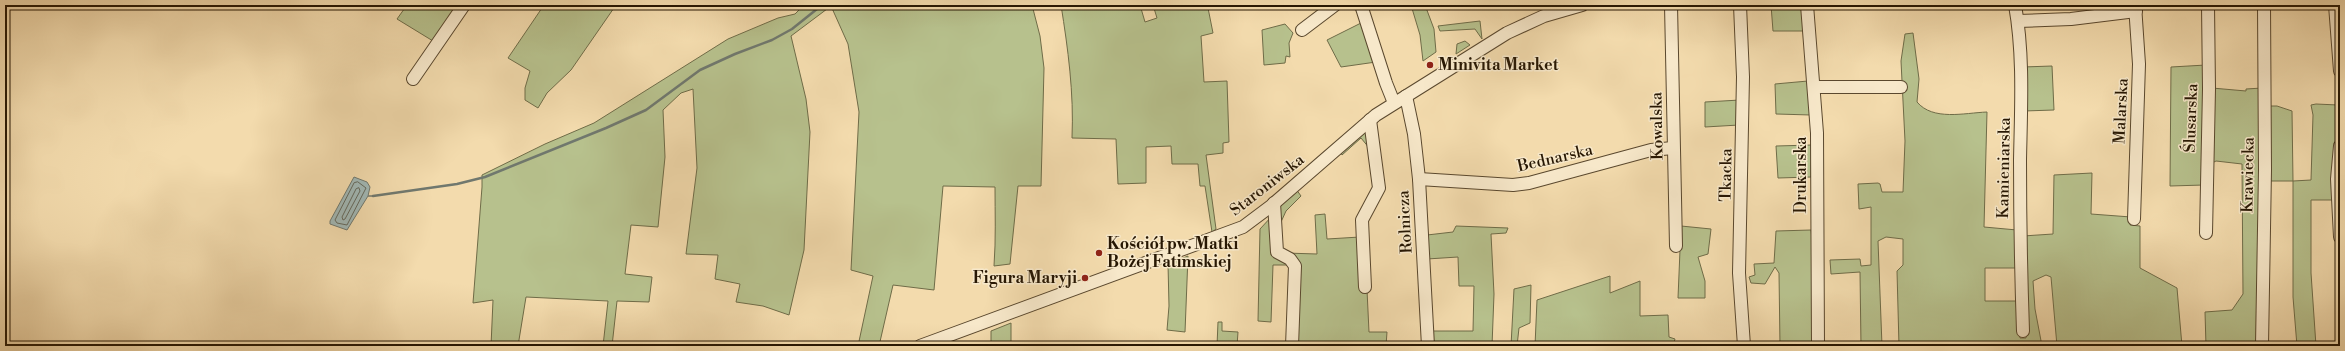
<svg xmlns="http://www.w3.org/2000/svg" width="2345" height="351" font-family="'Libre Bodoni',serif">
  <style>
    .green { fill: #b7c18d; stroke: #6f6c48 }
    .water { fill: #a1b8b6; stroke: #70786e }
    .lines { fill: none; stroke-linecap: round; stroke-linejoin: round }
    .shore { stroke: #64685c; stroke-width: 1 }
    .stream { stroke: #70786e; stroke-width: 2.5 }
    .minor-casing { stroke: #5a482e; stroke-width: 14 }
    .minor { stroke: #f7e8ca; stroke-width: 12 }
    .poi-dot { fill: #8f2418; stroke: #f7e8ca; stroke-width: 1.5 }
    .labels { text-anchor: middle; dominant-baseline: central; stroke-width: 3; stroke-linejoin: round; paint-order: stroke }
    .poi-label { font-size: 16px; font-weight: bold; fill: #271703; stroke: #f7e8ca; text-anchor: start }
    .street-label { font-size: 16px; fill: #271703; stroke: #f7e8ca }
  </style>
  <rect width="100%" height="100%" fill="#f3dbad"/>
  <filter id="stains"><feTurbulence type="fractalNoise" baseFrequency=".005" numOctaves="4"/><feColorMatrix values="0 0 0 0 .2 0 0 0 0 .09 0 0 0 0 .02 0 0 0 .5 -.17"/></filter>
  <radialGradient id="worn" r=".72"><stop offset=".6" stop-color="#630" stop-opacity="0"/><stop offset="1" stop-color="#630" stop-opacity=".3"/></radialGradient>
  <g class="green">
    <path d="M407 5H459L433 41 397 19Z"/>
    <path d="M544 5H616L571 70 547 93 538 108 525 100V88L530 71 508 58Z"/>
    <path d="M804 5H1032L1040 36 1044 68 1041 186H1018L1010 264 994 266C996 239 995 213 995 187L943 186 934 290 893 285 879 346H858L873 276 851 270 859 112 848 44 831 6 791 36 806 99 810 132 804 250 789 315 763 306 736 302 740 284 715 279 718 255 686 254 697 168 693 89 681 93 663 110 665 157 658 227 631 225 625 274 652 277 649 302 617 301 612 346H603L608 301 526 297 518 346H491L493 300 473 303 482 187V175L545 144 594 123 728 39 778 18 795 14Z"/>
    <path d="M1061 5H1140L1145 22 1157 18 1153 5H1259L1208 8 1213 33 1201 36 1204 82 1227 81 1229 142 1223 143V153L1206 155 1216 229 1212 232 1205 186H1200L1198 164H1172L1171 146 1146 147V183L1118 184 1116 139 1072 138C1074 93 1068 49 1061 5Z"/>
    <path d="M1411 5H1425L1434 29 1436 52 1423 61 1420 35Z"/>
    <path d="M1771 5H1804L1806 31H1773Z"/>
    <path d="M1480 21 1482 39 1475 29 1440 31 1438 26Z"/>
    <path d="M1363 22 1376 62 1341 67 1327 40Z"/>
    <path d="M1285 24 1293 33 1289 43 1290 57 1286 56 1285 63 1264 65 1262 30Z"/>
    <path d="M1913 33 1919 79 1917 102C1933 121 1964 113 1987 112L1984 227 2017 230 2018 268H1985V301H2019L2020 338H2026L2023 236 2053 234 2054 175 2092 173 2091 214 2131 217 2130 225 2140 226V268L2177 288 2182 346H2057L2051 277 2046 275 2033 281 2035 309 2042 346H1899L1897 271 1903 265V239L1886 237 1878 241 1882 346H1861L1860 272 1831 274 1830 260 1860 259 1861 266 1871 265V207L1859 209 1858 184 1878 183 1880 184 1882 192H1903L1905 141 1901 61 1905 34Z"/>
    <path d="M1465 41 1470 45 1456 54 1457 44Z"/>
    <path d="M2206 65 2204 185 2170 186 2171 67Z"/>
    <path d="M2052 66 2054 110 2024 111 2023 67Z"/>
    <path d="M1808 81 1811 115 1776 114 1775 84Z"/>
    <path d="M2212 88 2246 91V89L2262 88 2259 346H2206L2205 312 2232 310 2243 294 2242 164 2216 161 2208 165Z"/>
    <path d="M1740 100 1739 125 1705 127V102Z"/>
    <path d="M2316 104 2338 105 2340 121 2334 200H2311V273L2316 346H2297L2293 297V181H2267L2269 106H2277L2292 111 2293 181 2311 180 2313 115 2311 105Z"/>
    <path d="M1367 128 1370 149 1361 138 1342 155 1340 151Z"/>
    <path d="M1812 145 1811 177 1778 178 1776 146Z"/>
    <path d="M1296 189 1301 196 1286 211 1281 222 1279 205Z"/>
    <path d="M1325 214 1327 239 1360 237 1367 290 1369 332H1387L1386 346H1295L1297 265 1285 253 1317 254 1315 215Z"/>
    <path d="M1273 215V238L1293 265H1273L1271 322 1258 321 1260 229Z"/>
    <path d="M1456 226 1508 228 1506 233 1491 234 1494 294 1492 346H1430V331H1473L1474 286H1459L1458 257 1427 259V235L1453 232Z"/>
    <path d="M1681 226 1711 229 1708 254 1698 257 1705 281V298H1678Z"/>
    <path d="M1811 230 1814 258 1816 346H1780L1779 273 1775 267 1765 284 1751 283 1749 277 1755 275 1754 264 1774 263 1776 231Z"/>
    <path d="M1188 256 1185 332 1167 330 1169 306 1168 264Z"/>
    <path d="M1610 276V293L1640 281V316L1668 315 1669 337 1675 339 1673 346H1535L1537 300Z"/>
    <path d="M1531 285 1530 323 1519 328 1517 346H1511L1514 289Z"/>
    <path d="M1218 322H1222V331L1238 332 1237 346H1217Z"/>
    <path d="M1011 323V346H991V331Z"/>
  </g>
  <path class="water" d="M354 177 367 182 370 187 368 196H373H368L347 230 330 224V221Z"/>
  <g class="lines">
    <g class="shore">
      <path d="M358 182 366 188 347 225 337 223 335 220 354 183Z"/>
      <path d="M359 188 360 191 345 219 343 220 342 217 356 189Z"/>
    </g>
    <path class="stream" d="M373 196 457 184 485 177 606 128 646 110 700 70 735 54 772 40 792 29 822 5"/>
    <defs>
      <g id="minor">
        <path d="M1361 5 1386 83 1394 103"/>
        <path d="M1671 5 1676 246"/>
        <path d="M1740 5 1743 77 1739 273 1744 346"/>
        <path d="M1807 5 1817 133 1818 346"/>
        <path d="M2015 5C2024 55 2021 109 2020 160 2020 217 2021 274 2023 331"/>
        <path d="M2335 5 2340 71"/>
        <path d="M2018 21 2071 19 2136 11"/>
        <path d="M1302 30 1335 5"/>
        <path d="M413 79 464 5"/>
        <path d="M1815 87H1901"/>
        <path d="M1406 96 1414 134 1419 179 1428 346"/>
        <path d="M2340 146 2337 179 2340 237"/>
        <path d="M1419 179 1513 185 1529 183 1651 150 1673 148"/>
        <path d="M1274 203 1277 252 1290 259 1295 266 1292 346"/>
        <path d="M2134 219 2139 64 2135 5"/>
        <path d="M2206 233 2209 89 2208 5"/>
        <path d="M1365 287 1362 220 1379 188 1370 120"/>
        <path d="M920 346 1243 227 1271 206 1376 115 1507 33 1544 16 1582 5"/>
        <path d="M2262 346 2265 170 2264 5"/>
      </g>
    </defs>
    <use href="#minor" class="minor-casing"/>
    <use href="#minor" class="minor"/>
  </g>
  <g class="poi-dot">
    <circle cx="1430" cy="65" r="4"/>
    <circle cx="1099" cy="253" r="4"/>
    <circle cx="1085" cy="278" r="4"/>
  </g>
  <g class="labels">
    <g class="poi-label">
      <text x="1438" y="65">Minivita Market</text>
      <text x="1107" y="244">Kościół pw. Matki<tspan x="1107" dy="18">Bożej Fatimskiej</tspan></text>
      <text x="1077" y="278" text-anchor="end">Figura Maryji</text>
    </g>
    <g class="street-label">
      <text transform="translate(2121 111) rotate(-87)">Malarska</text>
      <text transform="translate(2191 118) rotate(-88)">Ślusarska</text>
      <text transform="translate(1657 126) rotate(-91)">Kowalska</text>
      <text transform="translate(1555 158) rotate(-13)">Bednarska</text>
      <text transform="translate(2004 168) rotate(-89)">Kamieniarska</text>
      <text transform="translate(1726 175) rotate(-89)">Tkacka</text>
      <text transform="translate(1801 175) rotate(-90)">Drukarska</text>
      <text transform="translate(2248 175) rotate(-89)">Krawiecka</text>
      <text transform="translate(1267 185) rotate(-38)">Staroniwska</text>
      <text transform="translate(1405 222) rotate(-93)">Rolnicza</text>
    </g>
  </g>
  <rect width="2345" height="351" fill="none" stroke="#f3dbad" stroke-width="20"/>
  <rect x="6" y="6" width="2333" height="339" fill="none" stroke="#271703" stroke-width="2"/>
  <rect x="10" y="10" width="2325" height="331" fill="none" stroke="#271703"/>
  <rect width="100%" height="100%" filter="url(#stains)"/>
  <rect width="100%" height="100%" fill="url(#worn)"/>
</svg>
